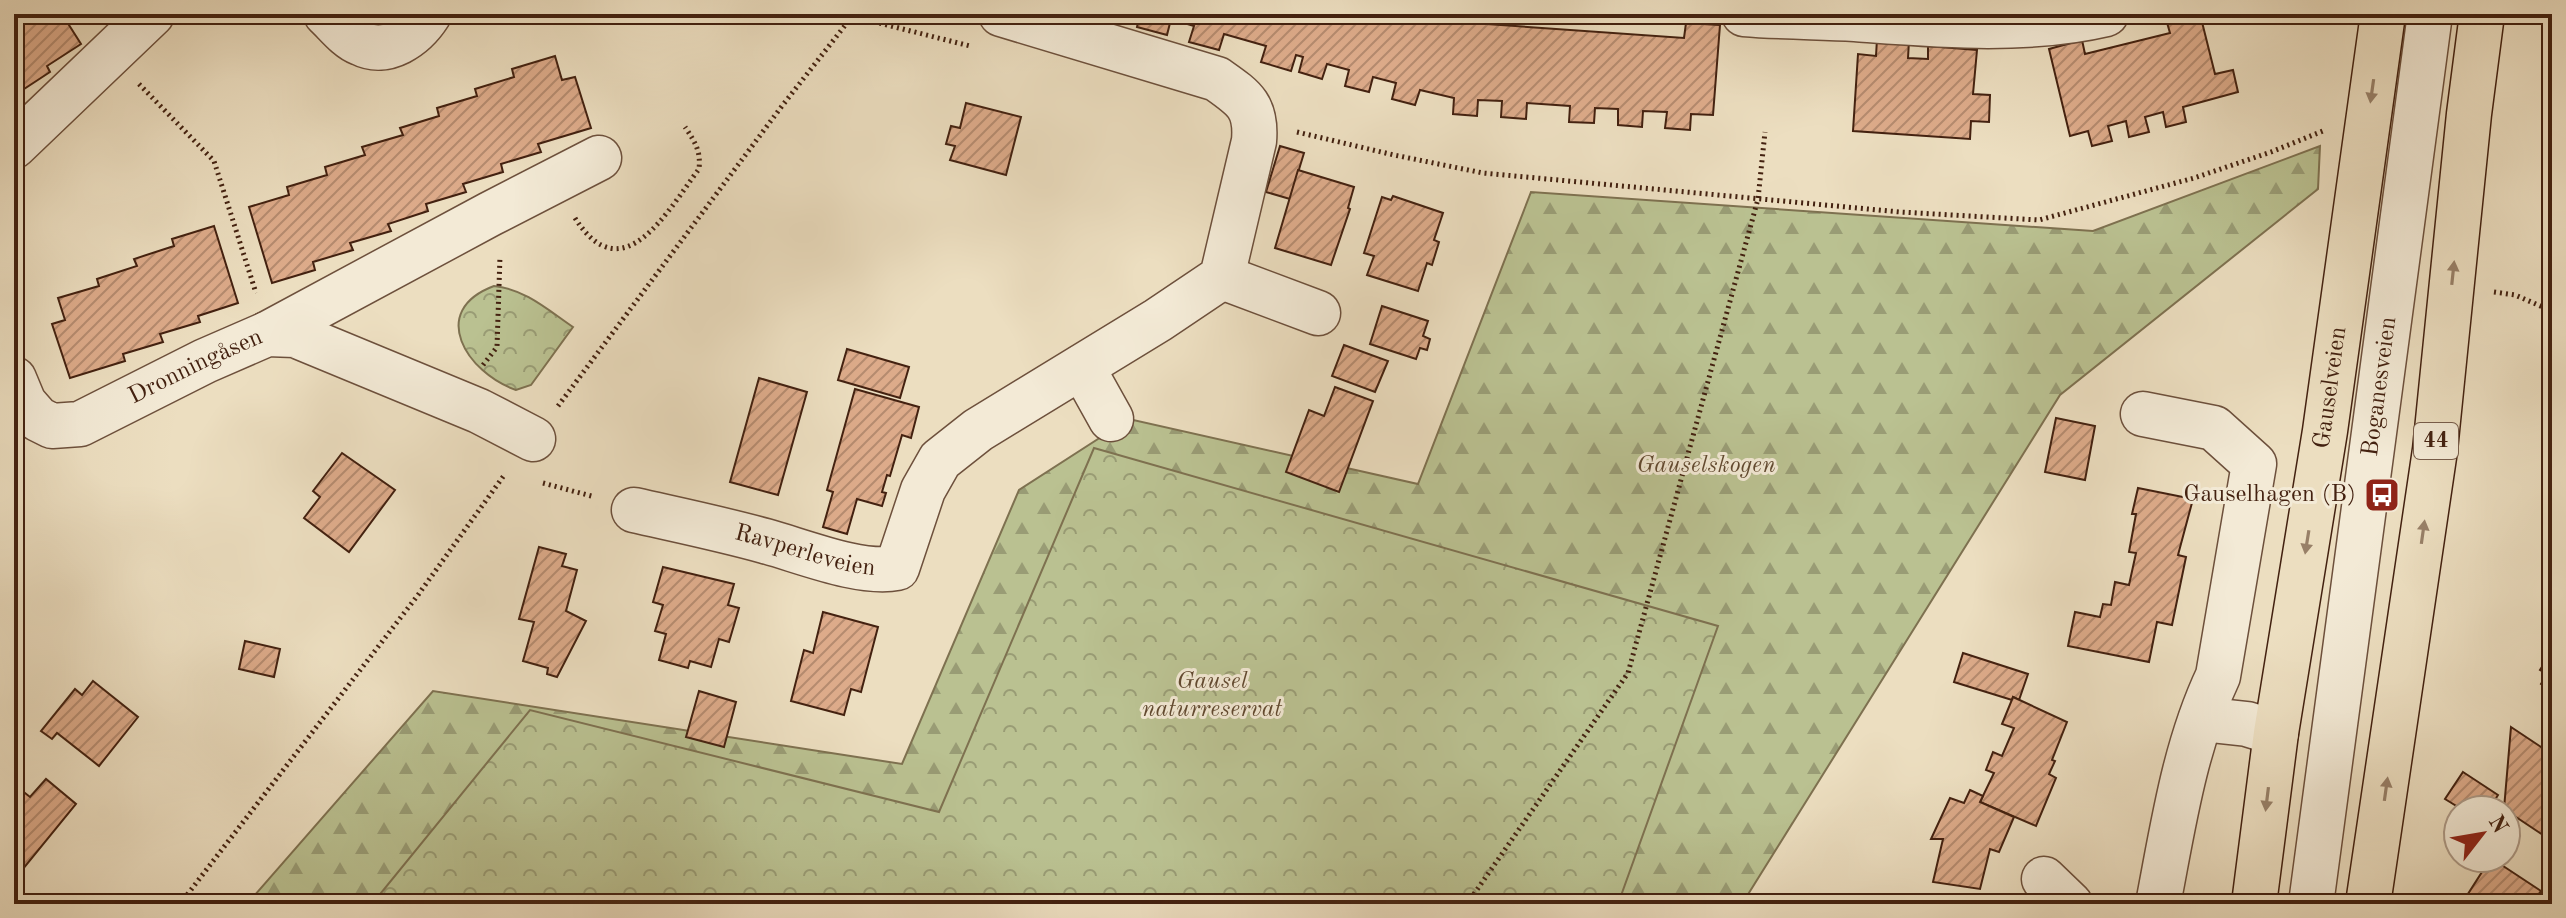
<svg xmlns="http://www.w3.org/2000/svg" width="2566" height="918" font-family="'Old Standard TT',serif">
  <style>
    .forest { fill: url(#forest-firs); stroke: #7e7150; stroke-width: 2 }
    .park { fill: url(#park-crowns); stroke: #7e7150; stroke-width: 2 }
    .building { fill: url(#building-hatch); stroke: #432110; stroke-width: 2 }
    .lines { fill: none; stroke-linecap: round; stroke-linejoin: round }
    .minor-casing { stroke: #6d503c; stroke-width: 47 }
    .major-casing { stroke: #432110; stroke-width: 47 }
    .path { stroke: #432110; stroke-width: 5; stroke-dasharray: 2 4; stroke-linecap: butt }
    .minor { stroke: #f3ead6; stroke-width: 44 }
    .major { stroke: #ecdec0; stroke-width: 44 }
    .oneway { fill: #988068 }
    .labels { text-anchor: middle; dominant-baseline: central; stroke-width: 6; stroke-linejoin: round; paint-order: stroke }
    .shield { fill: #f3ead6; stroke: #785d4b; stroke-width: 2 }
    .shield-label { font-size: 22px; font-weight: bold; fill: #432110 }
    .street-label { font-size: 24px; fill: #432110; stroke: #f3ead6 }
    .park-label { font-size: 24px; font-style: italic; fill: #614930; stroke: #f3ead6 }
    .poi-label { font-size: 24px; fill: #432110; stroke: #f3ead6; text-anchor: end }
  </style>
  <defs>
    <pattern id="forest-firs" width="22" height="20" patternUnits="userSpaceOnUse" patternTransform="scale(2)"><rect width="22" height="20" fill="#bac191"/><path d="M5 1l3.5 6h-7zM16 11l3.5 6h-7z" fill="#999c75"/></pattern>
    <pattern id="park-crowns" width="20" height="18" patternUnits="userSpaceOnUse" patternTransform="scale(2)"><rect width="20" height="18" fill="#bac191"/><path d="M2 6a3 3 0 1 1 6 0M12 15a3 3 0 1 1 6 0" fill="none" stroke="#999c75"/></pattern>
    <pattern id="building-hatch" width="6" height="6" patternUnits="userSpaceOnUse" patternTransform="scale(2)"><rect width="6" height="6" fill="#ddab8a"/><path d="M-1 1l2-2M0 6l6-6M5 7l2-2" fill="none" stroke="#b58b6f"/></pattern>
  </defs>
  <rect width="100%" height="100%" fill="#ecdec0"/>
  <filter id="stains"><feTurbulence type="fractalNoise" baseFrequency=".0025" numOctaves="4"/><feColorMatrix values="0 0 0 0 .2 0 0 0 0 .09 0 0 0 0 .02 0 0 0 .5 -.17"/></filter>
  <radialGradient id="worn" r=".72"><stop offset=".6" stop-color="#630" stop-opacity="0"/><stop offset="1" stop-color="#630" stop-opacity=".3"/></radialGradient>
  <path class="forest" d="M2320 146 2318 189 2060 395 1742 904H247L433 691 902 764 1019 490 1129 419 1418 484 1531 192 2093 231Z"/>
  <g class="park">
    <path d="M494 286C525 289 548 310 573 327L531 385 516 390C467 373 427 311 494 286Z"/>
    <path d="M1094 448 1718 626 1618 904H372L530 710 939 812Z"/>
  </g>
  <g class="building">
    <path d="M14 14H62L81 44 47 66 50 72 15 95 20 101 14 105Z"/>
    <path d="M1140 14H1428L1458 22 1684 38 1686 23 1720 25 1713 115 1691 114 1690 130 1665 128 1667 112 1643 111 1642 127 1618 125V109L1595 108 1594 123 1569 122 1570 106 1527 103 1526 119 1501 117 1502 101 1478 100 1477 116 1453 114 1454 98 1420 90 1415 105 1392 99 1396 83 1373 77 1369 92 1345 86 1349 70 1327 64 1322 79 1299 72 1303 57 1296 55 1291 71 1261 62 1266 46 1224 34 1219 50 1189 42 1194 26 1171 19 1167 35 1137 27Z"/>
    <path d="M2186 14H2200L2215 74 2233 70 2238 92 2183 107 2186 122 2166 127 2163 112 2145 117 2149 132 2129 137 2126 121 2108 126 2112 141 2092 146 2088 131 2070 136 2049 49 2082 40 2085 54 2170 33 2166 19Z"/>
    <path d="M1877 39 1909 41 1908 58 1928 59V46L1977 50 1973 94 1990 95 1989 122 1971 121 1970 139 1853 131 1858 54 1876 56Z"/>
    <path d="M555 56 562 80 575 77 591 128 538 144 541 152 501 164 503 172 463 184 466 192 426 204 428 211 388 224 391 231 350 243 353 250 313 262 315 270 272 283 249 207 289 195 287 187 327 175 325 167 365 155 362 147 403 135 400 128 439 116 437 108 477 96 475 89 514 77 512 69Z"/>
    <path d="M966 103 1021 117 1006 175 950 160 955 146 946 144 951 126 960 128Z"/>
    <path d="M1280 146 1304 153 1290 199 1266 192Z"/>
    <path d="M1298 170 1354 187 1348 208 1350 209 1331 265 1275 248Z"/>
    <path d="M1393 196 1443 213 1434 240 1439 242 1432 265 1427 263 1418 291 1367 275 1374 256 1364 253 1382 197 1391 200Z"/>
    <path d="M214 226 238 303 198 316 200 322 160 334 163 342 123 354 125 361 70 378 52 324 65 320 58 298 99 286 97 279 137 266 134 259 174 246 172 239Z"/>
    <path d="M1382 306 1428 321 1423 336 1430 339 1427 350 1420 348 1416 359 1370 344Z"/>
    <path d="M1344 345 1388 361 1375 392 1332 376Z"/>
    <path d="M847 349 909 367 900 398 838 380Z"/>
    <path d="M759 378 807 392 778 495 730 482Z"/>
    <path d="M1335 387 1373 401 1339 492 1286 472 1309 410 1324 416Z"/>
    <path d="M855 389 919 407 911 438 902 435 890 476 887 475 882 492 886 493 882 506 857 499 847 534 823 527 833 492 827 490Z"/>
    <path d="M2056 418 2095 426 2085 480 2045 472Z"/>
    <path d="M342 453 395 490 349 552 304 518 320 497 313 491Z"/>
    <path d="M2138 488 2193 499 2178 555 2186 557 2172 625 2157 622 2149 662 2068 646 2075 612 2100 617 2103 604 2111 605 2115 582 2129 585 2136 553 2129 552 2136 514H2132Z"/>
    <path d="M539 547 566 554 562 566 577 570 566 611 586 621 557 677 547 674 548 668 523 661 534 622 519 619Z"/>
    <path d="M663 567 734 584 728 605 739 608 729 642 719 639 711 667 690 661 688 668 659 660 666 634 655 631 663 605 653 602Z"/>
    <path d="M823 612 878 627 861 692 851 689 844 715 791 701 804 650 813 653Z"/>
    <path d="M245 641 280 649 274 677 239 669Z"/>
    <path d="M2552 651V691L2541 684 2547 674 2540 670Z"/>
    <path d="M1963 653 2028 674 2019 700 2013 697 2012 700 1954 682Z"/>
    <path d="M93 681 138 717 99 766 57 733 52 739 41 731 75 689 82 695Z"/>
    <path d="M699 691 736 702 724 747 686 737Z"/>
    <path d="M2013 697 2067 722 2052 760 2055 761 2049 774 2056 778 2036 826 1980 802 1994 773 1986 770 1993 752 2002 756 2014 728 2002 724Z"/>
    <path d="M2511 727 2544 749 2546 746 2552 750V841L2504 809Z"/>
    <path d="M14 766 23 775 15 785 30 797 46 779 76 804 14 880Z"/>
    <path d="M2463 772 2498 795 2493 803 2504 810H2463L2445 799Z"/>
    <path d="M1970 790 1983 796 1980 802 2014 817 1999 852 1990 849 1980 889 1933 882 1943 839H1931L1950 798 1964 803Z"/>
    <path d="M2491 858 2541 891 2532 904H2477L2466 897Z"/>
  </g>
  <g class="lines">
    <defs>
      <g id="minor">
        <path d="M326 14C336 23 347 38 360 43 387 57 415 36 429 14"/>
        <path d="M1744 14C1781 17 1818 17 1855 19 1937 25 2025 33 2106 14"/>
        <path d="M14 146 152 14"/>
        <path d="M1222 277 1318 313"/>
        <path d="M267 334 490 214 599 158"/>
        <path d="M1082 367 1111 419"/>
        <path id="s1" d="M14 379 24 403 38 419 52 426 80 424 205 361 267 334 295 335 479 411 533 439"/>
        <path d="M2143 414 2214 428 2254 464 2218 676C2184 748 2173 827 2158 904"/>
        <path id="s2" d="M634 510C678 520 722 529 765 541 802 551 860 575 897 568L923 490 940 460 978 430 1158 320 1222 277 1254 141C1257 106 1244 98 1217 79L1001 14"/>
        <path d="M2201 719 2247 724 2276 733"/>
        <path d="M2044 879 2070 904"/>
        <path id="s3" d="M2311 904 2430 14"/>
      </g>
      <g id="major">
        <path id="s4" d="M2254 904 2276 733 2325 431 2383 14"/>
        <path d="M2368 904 2435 450 2469 114 2482 14"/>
      </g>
    </defs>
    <use href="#minor" class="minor-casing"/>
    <use href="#major" class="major-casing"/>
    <g class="path">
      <path d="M864 14 879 23 970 46"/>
      <path d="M139 84 214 161 256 293"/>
      <path d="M1297 132 1394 155 1483 173 1900 212 2039 220 2194 178 2271 152 2323 131"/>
      <path d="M575 218C623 294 668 210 699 169 701 151 695 142 685 127"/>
      <path d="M2494 292 2515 295 2552 311"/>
      <path d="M483 365 497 347 500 256"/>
      <path d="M558 406 782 106 854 14"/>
      <path d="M543 483 595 497"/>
      <path d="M180 904 418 595 505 474"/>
      <path d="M1467 904 1628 673 1758 199 1765 132"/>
    </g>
    <use href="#minor" class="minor"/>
    <use href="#major" class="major"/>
  </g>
  <defs><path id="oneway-solid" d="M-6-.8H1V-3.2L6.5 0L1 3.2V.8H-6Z" transform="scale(2)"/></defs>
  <g class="oneway">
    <use href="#oneway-solid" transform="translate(2372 91) rotate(98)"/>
    <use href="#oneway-solid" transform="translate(2453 273) rotate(-84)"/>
    <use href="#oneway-solid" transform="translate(2423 532) rotate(-82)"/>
    <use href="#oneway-solid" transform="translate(2307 542) rotate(99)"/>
    <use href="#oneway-solid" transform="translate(2386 789) rotate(-82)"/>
    <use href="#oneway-solid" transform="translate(2267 799) rotate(97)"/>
  </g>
  <defs>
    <symbol id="bus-square" viewBox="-11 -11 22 22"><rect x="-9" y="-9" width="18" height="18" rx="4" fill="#8f2418" stroke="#f3ead6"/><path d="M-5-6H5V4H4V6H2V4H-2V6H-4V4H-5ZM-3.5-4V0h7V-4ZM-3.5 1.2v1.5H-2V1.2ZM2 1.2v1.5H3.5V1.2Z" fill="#fff"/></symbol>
  </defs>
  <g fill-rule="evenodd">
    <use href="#bus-square" x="2362" y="475" width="40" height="40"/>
  </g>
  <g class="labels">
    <rect class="shield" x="2414" y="423" width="44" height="36" rx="6"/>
    <g class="shield-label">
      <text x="2436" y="441">44</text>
    </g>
    <g class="street-label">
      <text stroke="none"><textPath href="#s1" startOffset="220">Dronningåsen</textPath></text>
      <text stroke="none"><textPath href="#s4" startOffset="522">Gauselveien</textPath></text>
      <text stroke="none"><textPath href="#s3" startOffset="522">Boganesveien</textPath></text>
      <text stroke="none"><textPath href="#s2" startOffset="176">Ravperleveien</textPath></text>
    </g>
    <g class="park-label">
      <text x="1706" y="466">Gauselskogen</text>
      <text x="1212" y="682">Gausel<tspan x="1212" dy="28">naturreservat</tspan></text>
    </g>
    <g class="poi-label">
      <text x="2356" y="495">Gauselhagen (B)</text>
    </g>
  </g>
  <rect width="2566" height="918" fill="none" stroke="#ecdec0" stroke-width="48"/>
  <rect x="16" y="16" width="2534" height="886" fill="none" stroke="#432110" stroke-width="4"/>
  <rect x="24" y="24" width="2518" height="870" fill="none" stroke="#432110" stroke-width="2"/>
  <g transform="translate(2482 834) rotate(59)"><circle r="38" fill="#f3ead6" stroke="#ad9a87" stroke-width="2"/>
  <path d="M0-6L14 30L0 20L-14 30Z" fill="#8f2418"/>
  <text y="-12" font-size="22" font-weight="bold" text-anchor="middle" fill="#432110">N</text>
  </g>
  <rect width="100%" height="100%" filter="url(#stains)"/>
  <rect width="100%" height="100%" fill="url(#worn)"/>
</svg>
